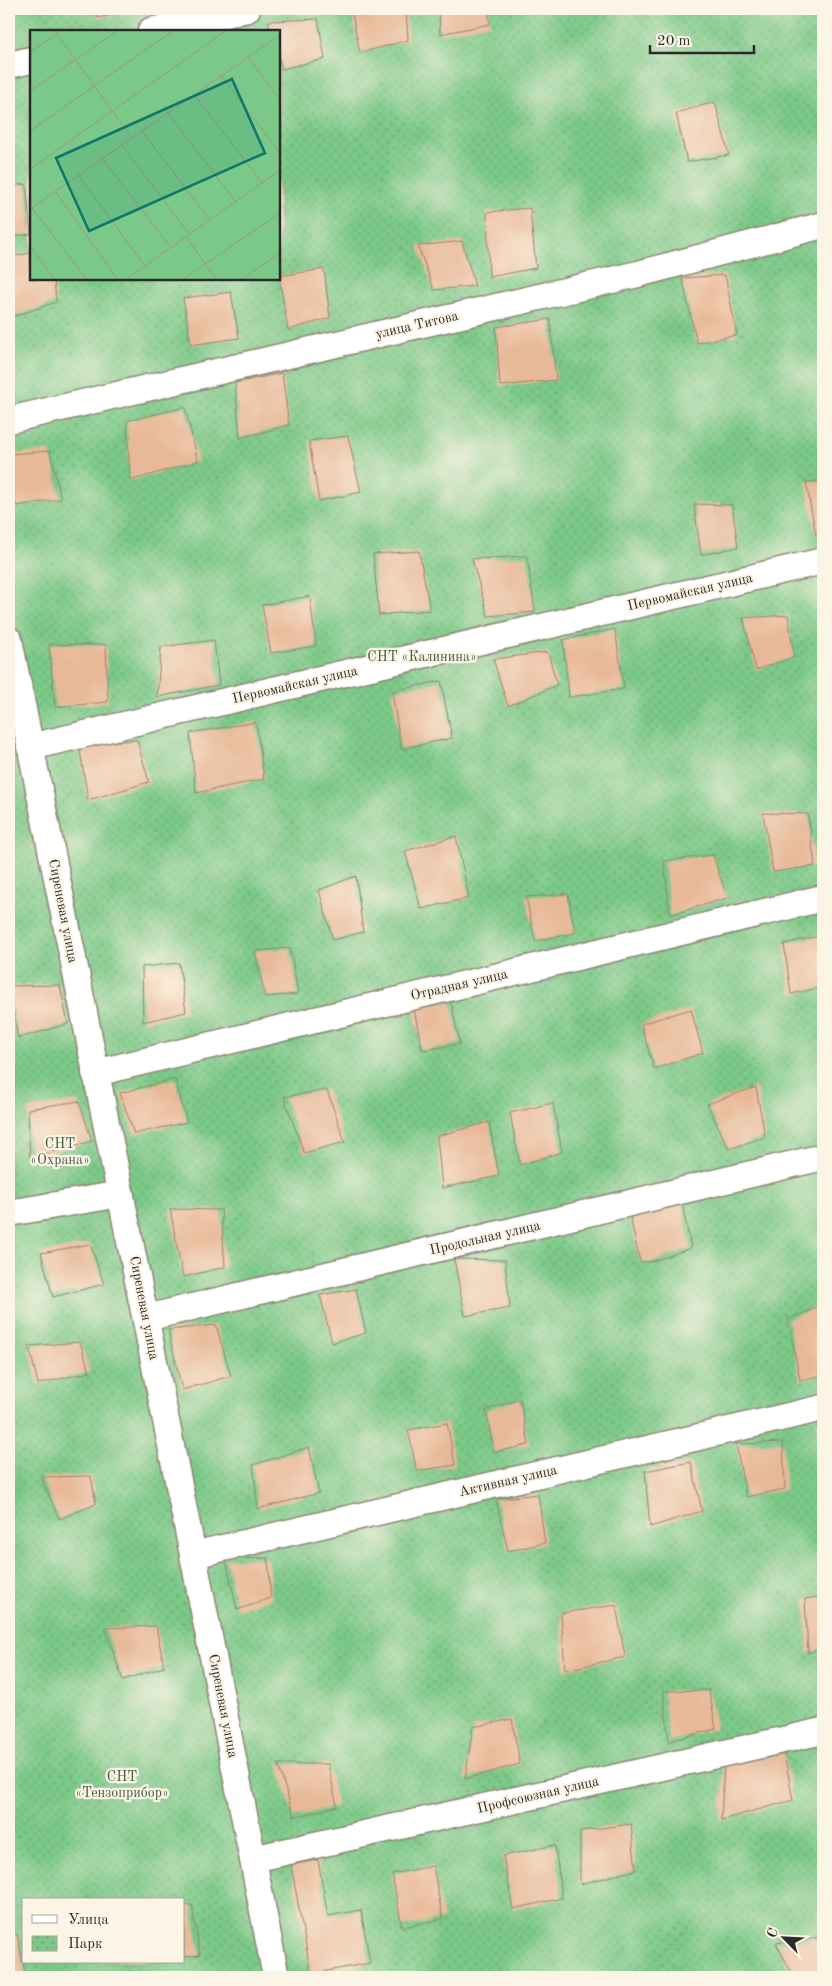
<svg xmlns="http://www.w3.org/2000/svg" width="832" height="1986" font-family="'Old Standard TT',serif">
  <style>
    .park { fill: url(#park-dots); stroke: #537a5a; fill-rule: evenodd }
    .building { fill: #e8b999 }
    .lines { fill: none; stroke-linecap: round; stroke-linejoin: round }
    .minor-casing { stroke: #8d8473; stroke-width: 29 }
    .minor { stroke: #fff; stroke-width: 26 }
    .labels { text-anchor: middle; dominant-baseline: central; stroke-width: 4.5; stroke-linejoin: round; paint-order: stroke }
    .street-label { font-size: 14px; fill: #2b2b2b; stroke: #fcf5e5 }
    .park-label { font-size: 14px; fill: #435a47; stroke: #fcf5e5 }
    .inset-road { fill: none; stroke: #a19681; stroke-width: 1 }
    .view { fill: #0f766e; fill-opacity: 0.15; stroke: #0f766e; stroke-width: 2.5 }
    .inset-edge { fill: none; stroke: #2b2b2b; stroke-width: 2.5 }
  </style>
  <defs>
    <pattern id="park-dots" width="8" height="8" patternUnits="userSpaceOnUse" patternTransform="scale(1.25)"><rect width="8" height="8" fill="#7bc988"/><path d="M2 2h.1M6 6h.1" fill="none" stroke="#65a36f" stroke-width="1.8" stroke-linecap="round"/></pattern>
  </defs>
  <rect width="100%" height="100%" fill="#fcf5e5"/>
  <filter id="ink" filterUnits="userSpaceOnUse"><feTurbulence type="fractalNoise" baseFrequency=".02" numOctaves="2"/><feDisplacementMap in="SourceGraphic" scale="10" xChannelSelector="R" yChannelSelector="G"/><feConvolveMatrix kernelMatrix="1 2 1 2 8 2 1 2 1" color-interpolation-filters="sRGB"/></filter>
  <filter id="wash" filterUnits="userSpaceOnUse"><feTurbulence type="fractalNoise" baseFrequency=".0096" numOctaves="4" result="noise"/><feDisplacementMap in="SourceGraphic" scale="20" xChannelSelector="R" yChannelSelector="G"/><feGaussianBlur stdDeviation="1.12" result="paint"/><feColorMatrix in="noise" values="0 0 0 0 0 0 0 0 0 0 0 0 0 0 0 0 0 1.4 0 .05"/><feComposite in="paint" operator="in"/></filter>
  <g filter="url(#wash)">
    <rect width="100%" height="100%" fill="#efddbb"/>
    <path class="park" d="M9 9H823V1977H9ZM31 31H279V279H31ZM24 1900H184V1962H24Z"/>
    <g id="blocks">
      <g class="building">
        <path d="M96 9H138V10L97 18Z"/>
        <path d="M351 9H406L408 40 360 53Z"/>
        <path d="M439 9H488L490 24 440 34Z"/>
        <path d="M318 19 325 59 282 69 279 58V31H271L268 21Z"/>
        <path d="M715 102 729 155 687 162 676 113Z"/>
        <path d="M26 184 31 234 9 237V186Z"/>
        <path d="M530 208 536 268 489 277 487 212Z"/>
        <path d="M462 241 475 286 434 290 418 246Z"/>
        <path d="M31 253V279H54L56 302 9 318V257Z"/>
        <path d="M324 269 330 318 288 330 279 276Z"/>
        <path d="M725 275 737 335 697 343 682 278Z"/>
        <path d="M231 292 239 338 191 345 183 298Z"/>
        <path d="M550 319 556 380 500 386 496 327Z"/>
        <path d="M282 373 289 425 240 438 235 383Z"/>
        <path d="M185 407 198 461 130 481 127 421Z"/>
        <path d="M348 436 361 492 319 501 309 441Z"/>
        <path d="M50 451 61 499 16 506 9 470V454Z"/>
        <path d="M823 481V535L816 536 806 482Z"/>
        <path d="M694 504 732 505 738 547 701 555Z"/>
        <path d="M419 551 430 610 379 615 373 554Z"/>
        <path d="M527 556 535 612 488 616 472 559Z"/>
        <path d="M310 596 316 646 271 653 262 605Z"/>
        <path d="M788 615 794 657 756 670 743 618Z"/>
        <path d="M615 629 624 689 569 697 563 640Z"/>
        <path d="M214 640 219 685 157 697 161 647Z"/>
        <path d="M49 644 106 645 108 702 55 707Z"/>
        <path d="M548 652 557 685 508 706 493 659Z"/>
        <path d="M441 681 452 738 401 749 392 691Z"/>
        <path d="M256 722 264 779 196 793 190 733Z"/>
        <path d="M137 740 149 782 88 800 79 744Z"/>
        <path d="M763 813 808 814 815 866 773 872Z"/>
        <path d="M456 836 469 898 421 909 405 851Z"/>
        <path d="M713 855 727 898 670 915 664 861Z"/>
        <path d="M356 876 363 932 333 940 319 890Z"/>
        <path d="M568 894 575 933 535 941 526 897Z"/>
        <path d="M823 935V987L791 994 784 944Z"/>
        <path d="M290 948 298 994 265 997 255 951Z"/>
        <path d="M179 963 186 1012 143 1022 142 967Z"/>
        <path d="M60 985 68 1024 18 1038 9 986Z"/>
        <path d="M451 1002 460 1044 422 1050 413 1004Z"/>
        <path d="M691 1009 703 1053 654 1069 641 1024Z"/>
        <path d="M175 1079 187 1122 134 1134 120 1093Z"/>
        <path d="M756 1087 765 1137 729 1149 707 1104Z"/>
        <path d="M327 1090 345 1142 304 1153 284 1097Z"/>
        <path d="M79 1101 92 1141 30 1158 28 1109Z"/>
        <path d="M553 1103 562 1152 520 1165 510 1113Z"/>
        <path d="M489 1122 499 1176 442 1188 437 1136Z"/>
        <path d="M682 1204 691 1248 651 1262H640L630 1216Z"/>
        <path d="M170 1209 221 1210 225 1267 183 1277Z"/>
        <path d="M90 1244 104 1284 53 1297 41 1253Z"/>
        <path d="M454 1259 505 1260 510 1308 465 1316Z"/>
        <path d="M356 1289 366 1333 332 1343 320 1295Z"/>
        <path d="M823 1305V1375L800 1380 788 1319Z"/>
        <path d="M216 1325 231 1376 182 1390 168 1330Z"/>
        <path d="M80 1342 90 1372 38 1384 29 1346Z"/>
        <path d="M520 1399 529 1445 494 1452 486 1410Z"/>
        <path d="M823 1422V1446L817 1424Z"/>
        <path d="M447 1423 455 1465 417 1471 408 1430Z"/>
        <path d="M783 1442 785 1489 746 1497 736 1444Z"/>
        <path d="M309 1447 319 1493 258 1509 253 1465Z"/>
        <path d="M691 1462 702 1511 650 1527 645 1471Z"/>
        <path d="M91 1476 96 1504 59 1519 41 1477Z"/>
        <path d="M538 1494 545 1543 508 1551 496 1499Z"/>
        <path d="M268 1558 271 1598 237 1610 226 1559Z"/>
        <path d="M823 1596V1648L808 1653 805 1599Z"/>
        <path d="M616 1605 625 1657 565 1670 561 1613Z"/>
        <path d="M156 1626 164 1667 123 1680 105 1628Z"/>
        <path d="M709 1690 716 1729 669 1741 663 1691Z"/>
        <path d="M512 1719 520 1764 465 1779 473 1727Z"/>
        <path d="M784 1753 793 1800 721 1820 724 1763Z"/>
        <path d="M278 1764H328L337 1806 294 1817Z"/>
        <path d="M631 1824 636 1870 580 1884V1831Z"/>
        <path d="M555 1845 562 1898 513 1909 503 1856Z"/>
        <path d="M318 1860 328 1916 361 1910 370 1963 311 1974 291 1865Z"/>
        <path d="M433 1866 443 1919 402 1927 392 1874Z"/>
        <path d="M192 1905 200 1955 184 1957V1906Z"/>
        <path d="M9 1934H17L25 1973 13 1977H9Z"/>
        <path d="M823 1937V1977H794L776 1943Z"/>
      </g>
    </g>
  </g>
  <g filter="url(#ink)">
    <use href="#blocks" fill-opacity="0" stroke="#8d8473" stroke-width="1"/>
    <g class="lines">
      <defs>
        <g id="minor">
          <path d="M151 31 247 9"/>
          <path d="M9 65 31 60"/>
          <path d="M9 420 638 274 823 225"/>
          <path d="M9 640 193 1555 276 1977"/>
          <path d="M30 747 823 561"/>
          <path d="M95 1073 823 898"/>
          <path d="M9 1213 121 1194"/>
          <path d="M146 1318 823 1157"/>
          <path d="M193 1555 823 1408"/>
          <path d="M253 1859 823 1731"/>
        </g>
      </defs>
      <use href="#minor" class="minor-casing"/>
      <use href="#minor" class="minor"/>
    </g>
  </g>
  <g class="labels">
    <g class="street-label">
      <text transform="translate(417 325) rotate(-13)">улица Титова</text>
      <text transform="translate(690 592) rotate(-13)">Первомайская улица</text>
      <text transform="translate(295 685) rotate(-13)">Первомайская улица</text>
      <text transform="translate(63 911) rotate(79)">Сиреневая улица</text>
      <text transform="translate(459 985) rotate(-13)">Отрадная улица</text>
      <text transform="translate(485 1238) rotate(-13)">Продольная улица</text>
      <text transform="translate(144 1308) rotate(79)">Сиреневая улица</text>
      <text transform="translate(508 1481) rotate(-13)">Активная улица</text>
      <text transform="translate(223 1706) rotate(79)">Сиреневая улица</text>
      <text transform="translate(538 1795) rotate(-13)">Профсоюзная улица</text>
    </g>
    <g class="park-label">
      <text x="422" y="657">СНТ «Калинина»</text>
      <text x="60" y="1144">СНТ<tspan x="60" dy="16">«Охрана»</tspan></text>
      <text x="122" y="1777">СНТ<tspan x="122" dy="16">«Тензоприбор»</tspan></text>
    </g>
  </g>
  <g transform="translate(30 30)">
    <rect width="250" height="250" fill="#efddbb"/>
    <path d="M0 0H250V250H0Z" fill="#7bc988"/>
    <path class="inset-road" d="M24 0 101 107M0 22 27 4M217 26 250 70M190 44 250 123M0 61 89 0M163 63 233 154M137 82 206 172M111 100 179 189M0 101 144 0M91 114 160 205M72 128 141 218M0 139 197 0M48 145 115 236M25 161 88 250M2 178 57 250M0 179 250 5M156 207 187 250M0 216 25 250M95 250 250 140M152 250 250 183M210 250 250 223"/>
    <path class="view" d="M202 49 235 123 59 201 26 128Z"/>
    <rect width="250" height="250" class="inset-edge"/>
  </g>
  <rect width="832" height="1986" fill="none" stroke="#fcf5e5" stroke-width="30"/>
  <rect x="22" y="1898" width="162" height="65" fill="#fcf5e5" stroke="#a8a49b"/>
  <rect x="32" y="1915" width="25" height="8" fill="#ffffff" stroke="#a8a49b"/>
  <text x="68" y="1924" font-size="15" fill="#2b2b2b">Улица</text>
  <rect x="32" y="1936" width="25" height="15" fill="url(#park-dots)" stroke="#a8a49b"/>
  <text x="68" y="1948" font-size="15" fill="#2b2b2b">Парк</text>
  <g transform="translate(784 1938) rotate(294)" stroke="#fcf5e5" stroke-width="4" paint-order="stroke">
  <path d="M0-4L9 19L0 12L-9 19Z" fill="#2b2b2b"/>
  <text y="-8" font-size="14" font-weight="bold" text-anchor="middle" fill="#2b2b2b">С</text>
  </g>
  <path d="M650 45v8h104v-8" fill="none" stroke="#2b2b2b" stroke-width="2.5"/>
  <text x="657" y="45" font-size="15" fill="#2b2b2b" stroke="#fcf5e5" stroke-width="4" paint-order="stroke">20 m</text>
</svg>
